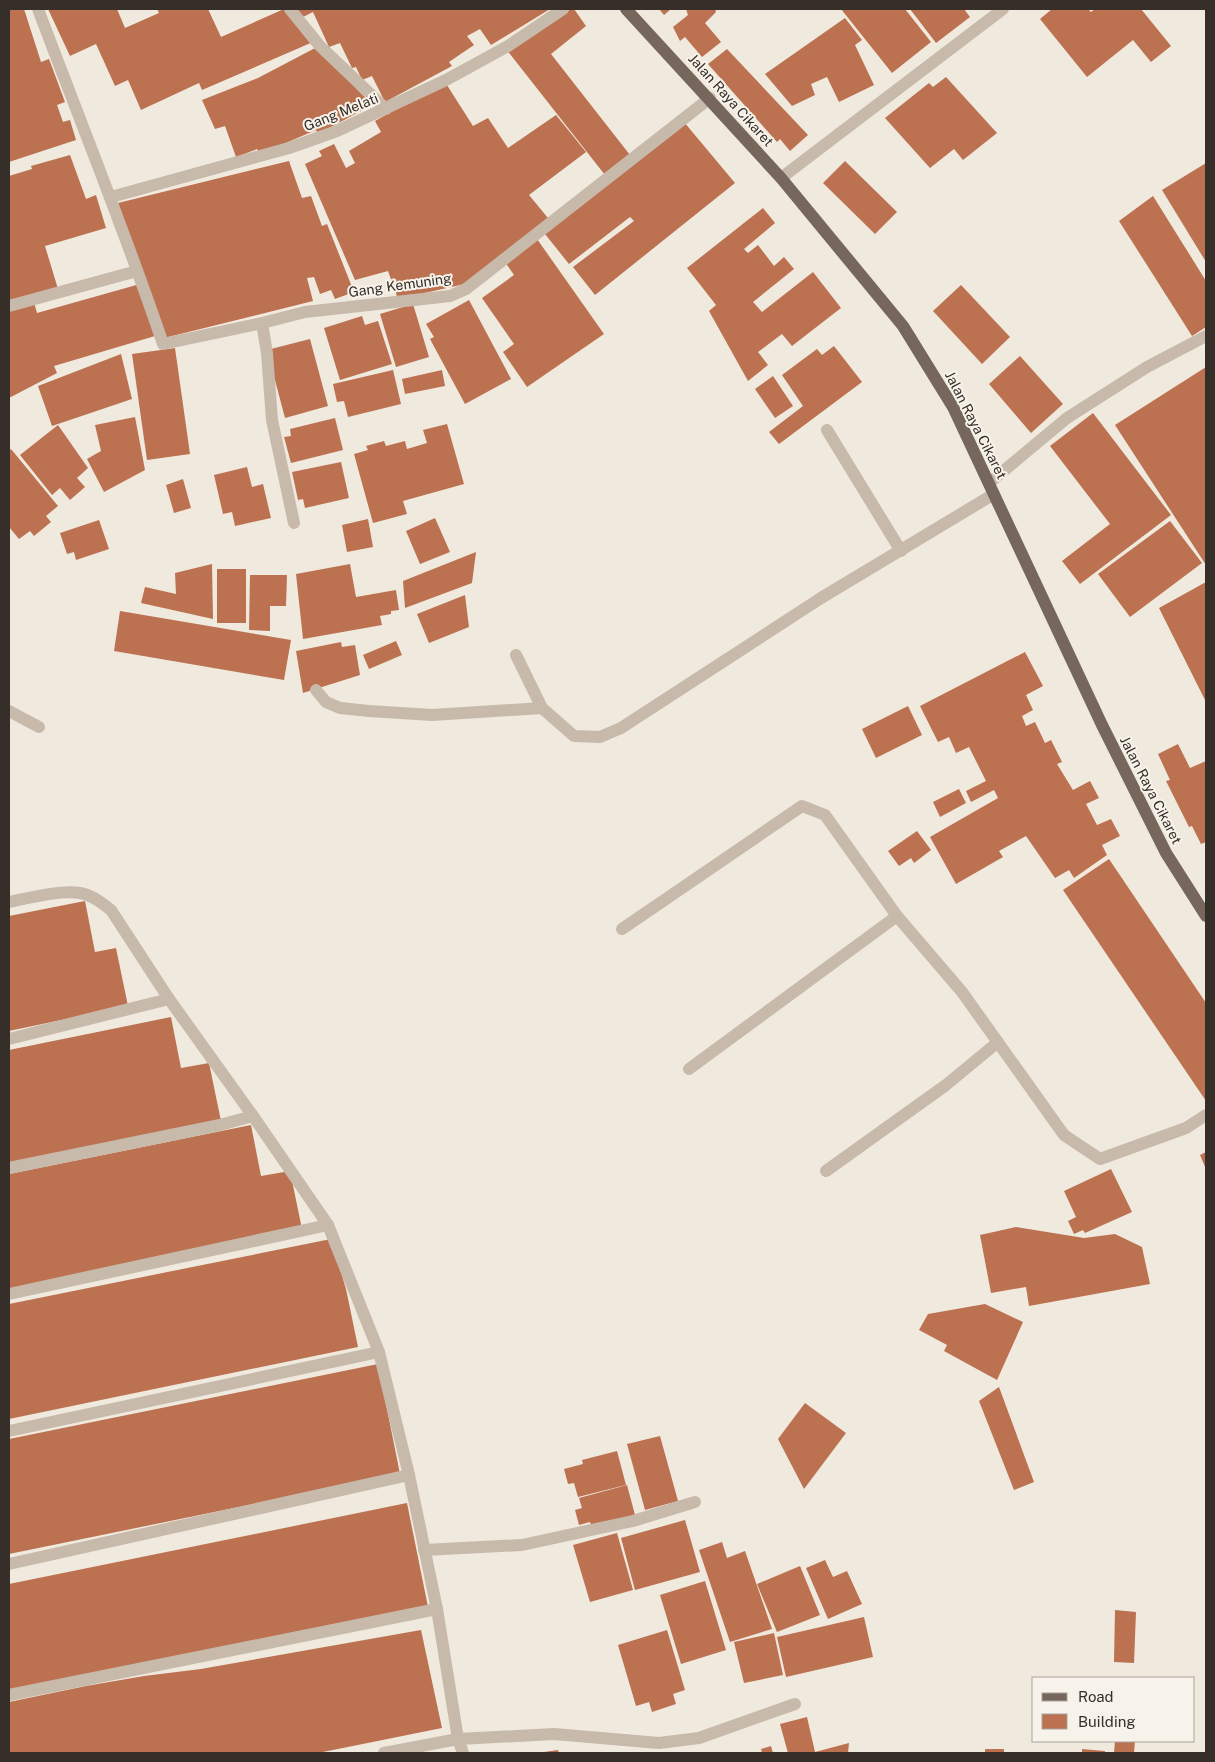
<svg xmlns="http://www.w3.org/2000/svg" width="1215" height="1762" font-family="'Public Sans',sans-serif">
  <style>
    .building { fill: #bc7150 }
    .lines { fill: none; stroke-linecap: round; stroke-linejoin: round }
    .minor { stroke: #c8baab; stroke-width: 12 }
    .major { stroke: #76665c; stroke-width: 12 }
    .labels { text-anchor: middle; dominant-baseline: central; stroke-width: 4; stroke-linejoin: round; paint-order: stroke }
    .street-label { font-size: 14px; fill: #362e29; stroke: #f8f3ea }
  </style>
  <rect width="100%" height="100%" fill="#f0e9de"/>
  <g class="building">
    <path d="M9 9H24L41 62 49 59 65 102 57 105 63 122 70 120 76 140 9 162Z"/>
    <path d="M48 9H117L125 28 159 13 157 9H208L221 37 284 9 313 42 202 90 199 83 141 110 128 80 115 86 96 44 70 56Z"/>
    <path d="M295 9H550L491 45 480 29 467 36 474 45 449 62 452 66 385 102 372 76 362 80 356 67 352 68 340 43 329 47 313 12 301 18Z"/>
    <path d="M571 9H574L586 26 551 54 630 155 605 175 506 49Z"/>
    <path d="M659 9H671L664 15Z"/>
    <path d="M686 9H715L716 12 705 23 721 42 702 57 685 37 680 41 673 27 688 15Z"/>
    <path d="M841 9H905L931 42 892 73Z"/>
    <path d="M910 9H964L970 17 936 43Z"/>
    <path d="M1052 9H1088L1091 12 1095 9H1141L1171 46 1151 62 1133 40 1087 77 1040 19Z"/>
    <path d="M845 18 862 40 855 45 874 85 839 102 827 77 811 84 815 95 792 106 765 74Z"/>
    <path d="M317 47 372 105 318 134 316 130 260 154 257 149 236 157 225 126 215 129 202 100 258 78Z"/>
    <path d="M727 49 808 135 790 151 780 139 777 142 708 64Z"/>
    <path d="M946 77 997 133 963 160 954 149 930 168 885 118 929 83 933 87Z"/>
    <path d="M445 82 473 126 488 118 508 148 556 115 586 152 529 195 548 218 469 283 398 299 388 271 355 280 305 164 322 156 319 151 334 144 346 168 355 163 349 151 381 132 375 121Z"/>
    <path d="M684 122 735 183 595 295 573 267 634 221 630 217 569 264 545 234Z"/>
    <path d="M70 155 86 199 96 195 106 228 45 246 58 289 9 302V176L32 169 31 166Z"/>
    <path d="M289 161 302 198 311 196 322 226 327 224 354 292 335 299 331 290 320 294 314 277 307 278 313 301 164 338 118 203Z"/>
    <path d="M845 161 897 212 875 234 823 183Z"/>
    <path d="M1206 163V262L1162 190Z"/>
    <path d="M1153 196 1206 281V327L1192 336 1119 221Z"/>
    <path d="M763 208 775 223 744 249 748 253 758 245 774 266 784 257 794 269 753 302 762 312 813 272 841 308 792 346 782 334 758 352 768 365 748 381 709 311 716 305 687 268Z"/>
    <path d="M537 239 604 334 527 387 503 352 514 344 482 298 514 275 505 262Z"/>
    <path d="M140 284 155 336 54 366 57 373 9 398V309L34 302 37 313Z"/>
    <path d="M961 285 1010 337 982 364 933 311Z"/>
    <path d="M469 300 511 379 465 404 430 339 434 337 426 324Z"/>
    <path d="M413 304 429 357 396 367 380 314Z"/>
    <path d="M362 316 365 325 378 321 392 364 340 380 324 328Z"/>
    <path d="M310 339 328 406 285 418 267 350Z"/>
    <path d="M834 346 862 382 779 444 769 432 803 406 782 375 817 349 822 355Z"/>
    <path d="M175 348 190 454 147 460 132 354Z"/>
    <path d="M121 354 132 399 52 426 38 386Z"/>
    <path d="M1020 356 1063 404 1031 433 989 384Z"/>
    <path d="M1206 367V565L1115 425Z"/>
    <path d="M393 370 401 404 348 417 344 401 337 402 333 384Z"/>
    <path d="M442 370 445 386 405 394 402 379Z"/>
    <path d="M773 376 793 406 775 418 755 389Z"/>
    <path d="M1093 413 1171 515 1080 584 1062 561 1110 524 1050 446Z"/>
    <path d="M135 417 145 470 104 492 87 459 101 451 95 425Z"/>
    <path d="M335 418 343 450 291 463 284 437 291 436 290 429Z"/>
    <path d="M447 424 464 484 403 501 407 514 373 523 354 454 368 450 366 446 384 441 386 446 405 441 407 449 427 443 423 430Z"/>
    <path d="M58 425 88 468 77 478 85 487 70 500 60 488 52 495 20 455Z"/>
    <path d="M11 449 58 506 46 516 51 522 34 536 30 531 19 539 9 527V451Z"/>
    <path d="M341 462 349 498 305 508 303 499 298 500 292 472Z"/>
    <path d="M247 467 252 487 263 484 271 518 235 526 232 512 223 514 214 475Z"/>
    <path d="M183 479 191 508 174 513 166 485Z"/>
    <path d="M435 518 450 552 420 564 406 531Z"/>
    <path d="M368 519 373 547 347 552 342 525Z"/>
    <path d="M99 520 109 549 76 560 74 552 67 554 60 533Z"/>
    <path d="M1170 521 1202 563 1130 617 1098 574Z"/>
    <path d="M476 552 472 583 405 608 403 581Z"/>
    <path d="M212 564 213 619 141 603 145 587 176 594 175 573Z"/>
    <path d="M350 564 356 597 396 590 399 610 391 611V614L380 616 382 625 303 639 296 574Z"/>
    <rect x="217" y="569" width="29" height="54"/>
    <path d="M250 575H287L286 606H270V631L249 630Z"/>
    <path d="M1206 582V702L1159 608Z"/>
    <path d="M465 595 469 627 429 643 417 614Z"/>
    <path d="M120 611 291 640 284 680 114 651Z"/>
    <path d="M396 641 402 655 369 669 363 655Z"/>
    <path d="M341 642 342 647 355 645 360 675 303 693 296 651Z"/>
    <path d="M1025 652 1043 686 1026 695 1033 710 1022 716 1026 726 1035 722 1045 743 1051 740 1062 762 1057 764 1073 790 1090 781 1099 798 1086 804 1097 825 1111 819 1120 836 1102 845 1107 855 1074 878 1069 870 1055 878 1026 836 999 851 1003 857 956 884 930 837 998 798 994 790 971 802 966 791 986 781 969 747 956 753 949 737 938 742 920 706Z"/>
    <path d="M908 706 922 735 876 758 862 729Z"/>
    <path d="M1178 744 1190 768 1206 761V842L1201 844 1192 826 1189 827 1166 781 1170 780 1158 754Z"/>
    <path d="M959 789 966 803 940 817 933 802Z"/>
    <path d="M917 831 931 850 914 863 911 858 899 866 888 851Z"/>
    <path d="M1109 859 1206 1003V1101L1063 890Z"/>
    <path d="M85 901 95 952 116 948 128 1006 9 1031V916Z"/>
    <path d="M171 1017 181 1068 209 1063 221 1121 9 1164V1050Z"/>
    <path d="M251 1125 261 1176 290 1171 302 1229 9 1289V1174Z"/>
    <path d="M1206 1152V1169L1200 1155Z"/>
    <path d="M1111 1169 1132 1212 1085 1233 1083 1230 1074 1234 1068 1221 1076 1217 1064 1191Z"/>
    <path d="M1016 1227 1084 1238 1115 1234 1142 1247 1150 1284 1029 1306 1026 1287 991 1293 980 1235Z"/>
    <path d="M331 1239 346 1289 358 1347 9 1419V1304Z"/>
    <path d="M985 1304 1023 1322 997 1380 944 1351 947 1345 919 1330 928 1314Z"/>
    <path d="M378 1364 400 1474 9 1554V1439Z"/>
    <path d="M999 1387 1034 1482 1014 1490 979 1401Z"/>
    <path d="M805 1403 846 1433 804 1489 778 1439Z"/>
    <path d="M660 1436 678 1501 645 1510 627 1444Z"/>
    <path d="M617 1451 626 1485 578 1497 574 1483 568 1484 564 1469 583 1464 582 1460Z"/>
    <path d="M627 1485 635 1515 592 1527 590 1522 579 1525 575 1510 582 1508 579 1498Z"/>
    <path d="M407 1503 428 1607 9 1693V1584Z"/>
    <path d="M685 1520 700 1572 635 1590 621 1538Z"/>
    <path d="M617 1533 633 1590 590 1602 573 1545Z"/>
    <path d="M722 1542 727 1558 745 1551 772 1629 730 1642 699 1550Z"/>
    <path d="M825 1560 833 1577 847 1571 862 1604 828 1619 806 1568Z"/>
    <path d="M800 1566 820 1615 777 1632 757 1584Z"/>
    <path d="M705 1581 726 1650 681 1664 660 1595Z"/>
    <path d="M1115 1610 1136 1612 1134 1663 1114 1662Z"/>
    <path d="M864 1617 873 1657 786 1677 777 1637Z"/>
    <path d="M421 1630 442 1728 318 1753H9V1702L86 1686 144 1676 201 1669Z"/>
    <path d="M667 1630 685 1690 673 1694 676 1704 652 1712 649 1702 636 1706 618 1645Z"/>
    <path d="M774 1633 783 1675 744 1683 734 1642Z"/>
    <path d="M807 1717 815 1752 849 1743 848 1753H788L780 1724Z"/>
    <path d="M1115 1741H1135L1134 1753H1114Z"/>
    <path d="M771 1746 773 1753H762L761 1749Z"/>
    <rect x="985" y="1749" width="19" height="4"/>
    <path d="M1082 1749 1105 1751V1753H1082Z"/>
    <path d="M558 1750 559 1753H544V1752Z"/>
  </g>
  <g class="lines">
    <g class="minor">
      <path d="M38 9C80 121 125 231 163 344L262 323"/>
      <path d="M290 9 319 45 386 109"/>
      <path d="M781 178 1003 9"/>
      <path d="M111 197 289 148 337 131 446 80 508 46 563 9"/>
      <path d="M9 306 137 271"/>
      <path d="M827 430 901 551"/>
      <path d="M989 483 1067 418 1147 367 1206 336"/>
      <path d="M294 523 272 420 267 353 262 323 305 312 450 296 466 289 710 98"/>
      <path d="M516 655 542 708 574 736 600 737 621 728 821 598 994 494"/>
      <path d="M316 690 326 702 340 708 369 711 432 715 542 708"/>
      <path d="M9 711 39 727"/>
      <path d="M9 902C29 898 59 890 80 893 92 895 102 903 111 910L169 999 253 1116 328 1225 379 1352 409 1475 437 1609 458 1739 384 1753"/>
      <path d="M622 929 802 806 825 815 897 916 962 992 1064 1135 1100 1159 1186 1128 1206 1115"/>
      <path d="M9 1039 169 999"/>
      <path d="M689 1069 897 916"/>
      <path d="M9 1168 220 1125 253 1116"/>
      <path d="M826 1171 946 1085 998 1042"/>
      <path d="M9 1294 328 1225"/>
      <path d="M9 1431 379 1352"/>
      <path d="M424 1550 522 1545 633 1521 695 1502"/>
      <path d="M9 1564 409 1475"/>
      <path d="M9 1695 437 1609"/>
      <path d="M463 1753 458 1739 554 1734 659 1743 699 1738 795 1704"/>
    </g>
    <path class="major" d="M626 9 781 178 903 326 953 407 1102 725 1166 853 1206 916"/>
  </g>
  <g class="labels">
    <g class="street-label">
      <text transform="translate(731 100) rotate(48)">Jalan Raya Cikaret</text>
      <text transform="translate(341 112) rotate(-22)">Gang Melati</text>
      <text transform="translate(400 285) rotate(-8)">Gang Kemuning</text>
      <text transform="translate(976 425) rotate(63)">Jalan Raya Cikaret</text>
      <text transform="translate(1151 790) rotate(63)">Jalan Raya Cikaret</text>
    </g>
  </g>
  <rect width="1215" height="1762" fill="none" stroke="#362e29" stroke-width="20"/>
  <rect x="1032" y="1677" width="162" height="65" fill="#f8f3ea" stroke="#aaa49d"/>
  <rect x="1042" y="1693" width="25" height="8" fill="#76665c" stroke="#aaa49d"/>
  <text x="1078" y="1702" font-size="15" fill="#362e29">Road</text>
  <rect x="1042" y="1714" width="25" height="15" fill="#bc7150" stroke="#aaa49d"/>
  <text x="1078" y="1727" font-size="15" fill="#362e29">Building</text>
</svg>
